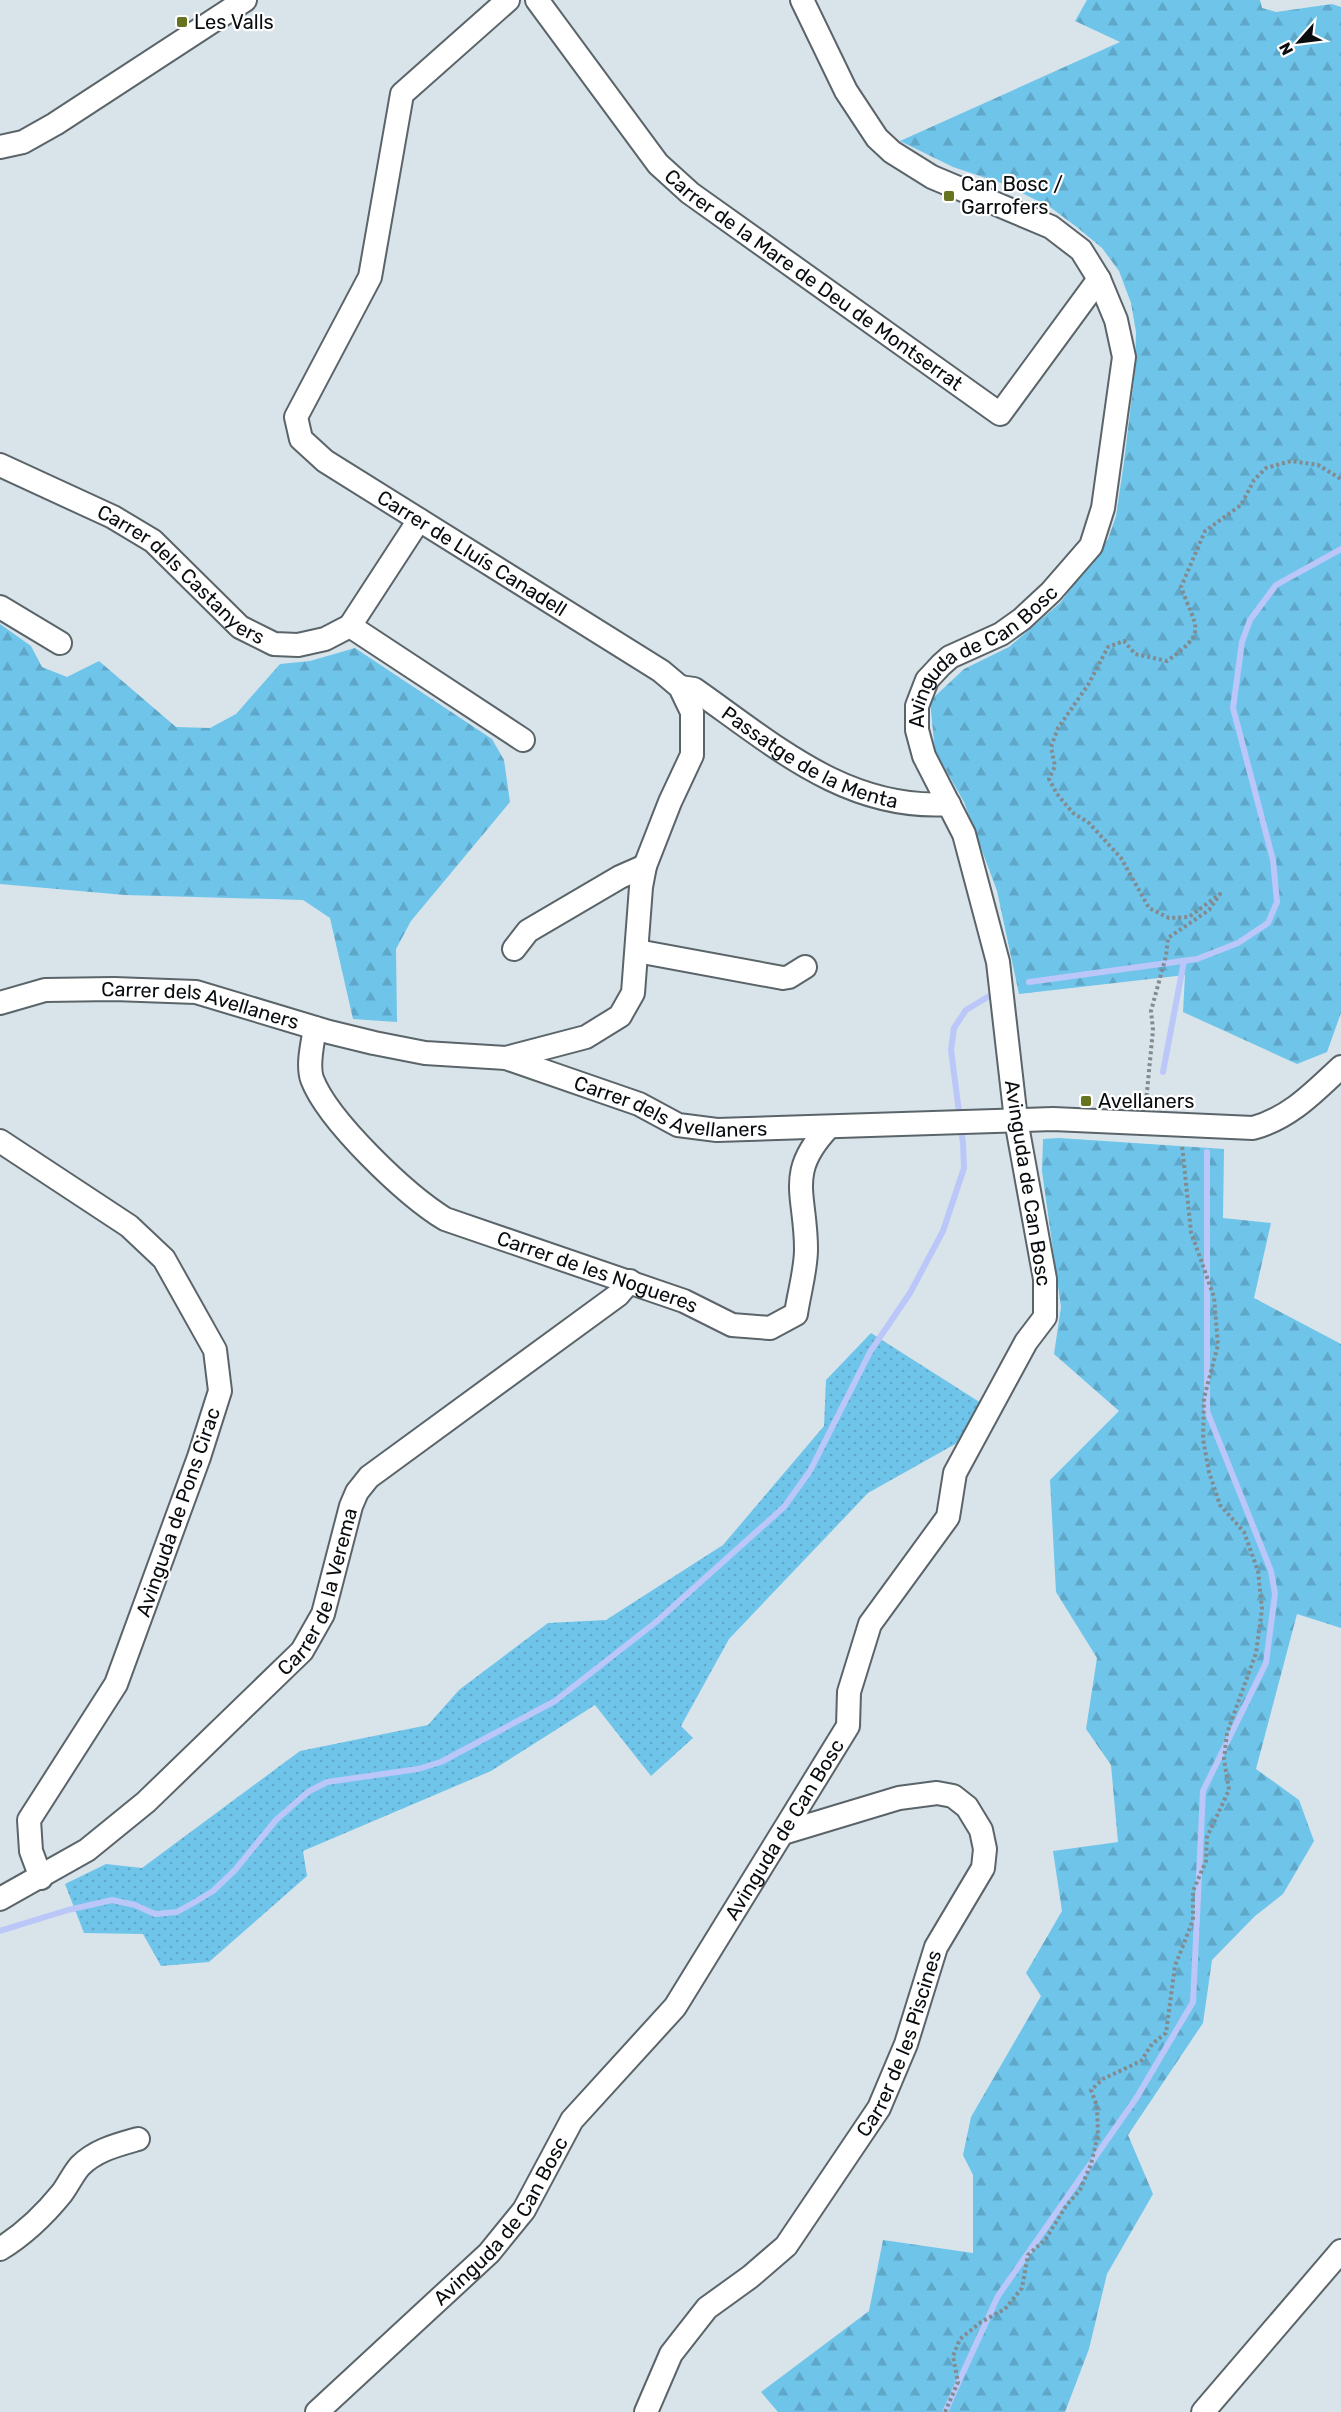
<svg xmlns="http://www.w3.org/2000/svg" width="1341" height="2412" font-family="Rubik,sans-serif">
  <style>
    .grass { fill: url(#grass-dots) }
    .forest { fill: url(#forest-firs) }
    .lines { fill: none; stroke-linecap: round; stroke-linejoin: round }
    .stream { stroke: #bac7f8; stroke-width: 6 }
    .street-casing { stroke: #5a6469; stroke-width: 26 }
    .path { stroke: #828b8f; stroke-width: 4; stroke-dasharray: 3 3; stroke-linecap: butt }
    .street { stroke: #fff; stroke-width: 22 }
    .poi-dot { fill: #67741f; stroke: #fff; stroke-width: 2 }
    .labels { text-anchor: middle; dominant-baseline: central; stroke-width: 4.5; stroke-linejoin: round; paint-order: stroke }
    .poi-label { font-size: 20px; fill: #090d0f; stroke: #fff; text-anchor: start }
    .street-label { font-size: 20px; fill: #090d0f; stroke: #fff }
  </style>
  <defs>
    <pattern id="grass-dots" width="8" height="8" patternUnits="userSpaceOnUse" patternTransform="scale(1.5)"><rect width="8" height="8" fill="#6fc4ea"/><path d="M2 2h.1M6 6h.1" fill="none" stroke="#5fa7c8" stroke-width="1.8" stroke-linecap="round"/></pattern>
    <pattern id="forest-firs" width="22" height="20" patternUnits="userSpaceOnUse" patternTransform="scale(1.5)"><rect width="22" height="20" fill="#6fc4ea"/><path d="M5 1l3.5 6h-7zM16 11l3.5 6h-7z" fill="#5fa7c8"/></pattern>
  </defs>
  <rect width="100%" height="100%" fill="#d8e4ea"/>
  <path class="grass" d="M871 1333 981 1403 957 1443 868 1493 729 1639 681 1726 693 1738 651 1776 595 1705 491 1771 303 1851 307 1876 209 1962 161 1966 143 1934 84 1933 65 1884 106 1864 142 1868 300 1751 428 1725 459 1690 548 1623 606 1620 723 1545 824 1426 826 1380Z"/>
  <g class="forest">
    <path d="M1087 0H1260L1262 8 1276 12 1332 4 1341 7V1013L1327 1052 1297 1064 1183 1012 1185 975 1019 994 997 891 964 802 935 751 930 701 964 669 1009 647 1060 603 1108 539 1116 516 1124 462 1135 371 1136 332 1131 303 1119 271 1102 248 1078 228 1050 207 1004 184 953 167 900 141 1120 42 1075 21Z"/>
    <path d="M0 624 31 646 42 667 67 677 99 661 176 727 210 728 236 714 280 664 310 661 355 648 492 739 504 760 510 802 411 921 396 949 397 1022 353 1019 330 918 303 900 125 895 0 884Z"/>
    <path d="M1059 1138 1224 1149 1223 1218 1271 1223 1254 1298 1341 1344V1628L1297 1614 1256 1769 1299 1800 1314 1841 1283 1894 1255 1916 1212 1960 1203 2023 1128 2135 1153 2194 1107 2274 1089 2349 1065 2412H778L761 2392 869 2311 883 2240 973 2253V2175L963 2155 971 2117 1041 1996 1026 1973 1062 1911 1053 1851 1118 1842 1111 1765 1086 1729 1097 1658 1056 1592 1050 1480 1119 1411 1054 1354 1061 1307 1042 1171 1043 1139Z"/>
  </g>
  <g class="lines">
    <g class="stream">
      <path d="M1029 982 1197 959 1238 943 1268 923 1277 902 1273 860 1233 708 1242 642 1250 620 1276 585 1341 549"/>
      <path d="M1163 1072 1184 961"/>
      <path d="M0 1931 68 1910 112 1900 135 1905 155 1914 177 1912 195 1902 213 1891 235 1870 276 1820 308 1792 327 1782 418 1769 441 1762 555 1701 656 1622 784 1507 810 1471 870 1352 910 1293 943 1231 964 1168 963 1143 951 1050 954 1028 966 1010 991 995"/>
      <path d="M945 2412 998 2296 1137 2097 1193 2002 1203 1791 1266 1663 1275 1594 1271 1571 1207 1411V1152"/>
    </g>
    <defs>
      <g id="street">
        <path id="s1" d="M537 0 658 164 690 193 1000 414 1099 279"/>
        <path d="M0 147 23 142 55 124 245 0"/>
        <path id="s2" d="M0 465 113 517 153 541 240 627 274 644 298 645 325 639 350 626 419 520"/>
        <path d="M0 607 60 643"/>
        <path d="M350 626 523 740"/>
        <path id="s3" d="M680 687 694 689C773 744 846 811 949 804"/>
        <path d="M514 949 528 931 620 877 645 866"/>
        <path d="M637 951 783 978 789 977 805 967"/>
        <path id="s4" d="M0 1003 45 990 114 989 196 992 329 1032 374 1043 425 1053 506 1058 639 1104 678 1125 717 1130 1053 1119 1253 1128C1290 1118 1314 1092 1341 1067"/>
        <path id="s5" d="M315 1028C313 1042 307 1064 312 1079 328 1121 406 1195 445 1219L684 1301 732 1325 770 1328 796 1314C799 1293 806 1270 806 1249 806 1194 785 1173 829 1127"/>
        <path d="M506 1058 586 1037 620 1016 633 993 641 887 645 866 670 802 692 755V712L680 687 661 671 325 461 301 439 296 417 370 277 402 94 508 0"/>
        <path d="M0 1141 129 1226 164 1259 215 1350 220 1391 199 1457 116 1684 29 1820 31 1851 41 1878"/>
        <path id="s6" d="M0 1899 87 1850 146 1802 302 1651 323 1614 351 1506 357 1492 369 1477 618 1295 630 1281"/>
        <path d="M0 2249C23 2235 45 2214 62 2193 68 2185 73 2174 80 2166 96 2150 117 2145 138 2139"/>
        <path id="s7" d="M317 2412 489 2253 524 2210 572 2120 675 2007 848 1726 849 1692 870 1624 948 1517 955 1473 1026 1342 1045 1317V1279L1016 1120 998 962 964 834 924 756 917 730V706L927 680 941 665 950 657 1001 634 1022 619 1051 592 1091 546 1103 508 1124 357 1116 320 1099 279 1081 250 1051 227 932 177 892 152 877 138 846 91 802 0"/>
        <path id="s8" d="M646 2412 671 2354 707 2308 750 2277 786 2246 879 2108 906 2044 936 1947 983 1868 985 1849 981 1830 967 1807 953 1796 937 1793 899 1798 783 1833"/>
        <path d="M1203 2412 1341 2251"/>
      </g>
    </defs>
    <use href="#street" class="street-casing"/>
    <g class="path">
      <path d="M1146 1102 1153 1030 1151 1011 1166 956 1168 938 1209 910 1220 894 1189 917 1169 918 1149 908 1121 858 1089 823 1073 813 1057 794 1049 779 1055 766 1051 747 1058 728 1088 685 1108 647 1124 641 1135 654 1167 661C1209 631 1196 629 1181 587L1205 531 1241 505 1254 480 1266 468 1291 461 1318 465 1341 479"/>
      <path d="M945 2412 958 2382 953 2356 960 2339 981 2322 1005 2309 1022 2288 1028 2255 1045 2240 1066 2206 1080 2190 1091 2164 1098 2135 1097 2106 1091 2090 1103 2079 1141 2061 1152 2044 1166 2033 1175 1966 1193 1920V1891L1206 1861 1207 1837 1229 1790 1224 1759 1227 1733 1256 1653 1262 1609 1258 1571 1244 1532 1220 1505 1209 1472 1203 1439 1204 1398 1218 1345 1214 1297 1191 1232 1182 1145"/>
    </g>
    <use href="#street" class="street"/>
  </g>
  <g class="poi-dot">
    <rect x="176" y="16" width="12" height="12" rx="3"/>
    <rect x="943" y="190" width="12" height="12" rx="3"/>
    <rect x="1080" y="1095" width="12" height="12" rx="3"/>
  </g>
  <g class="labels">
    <g class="poi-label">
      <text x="194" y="22">Les Valls</text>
      <text x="961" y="184">Can Bosc /<tspan x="961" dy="23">Garrofers</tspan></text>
      <text x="1098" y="1101">Avellaners</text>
    </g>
    <g class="street-label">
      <text stroke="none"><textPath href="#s1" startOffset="398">Carrer de la Mare de Deu de Montserrat</textPath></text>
      <text transform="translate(472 553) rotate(32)">Carrer de Lluís Canadell</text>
      <text stroke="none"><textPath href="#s2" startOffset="214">Carrer dels Castanyers</textPath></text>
      <text stroke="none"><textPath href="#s7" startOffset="2049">Avinguda de Can Bosc</textPath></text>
      <text stroke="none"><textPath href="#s3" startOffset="150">Passatge de la Menta</textPath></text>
      <text stroke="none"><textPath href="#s4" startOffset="204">Carrer dels Avellaners</textPath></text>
      <text stroke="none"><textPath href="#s4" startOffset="690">Carrer dels Avellaners</textPath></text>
      <text transform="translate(1028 1183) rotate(81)">Avinguda de Can Bosc</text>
      <text stroke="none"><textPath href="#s5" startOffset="408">Carrer de les Nogueres</textPath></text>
      <text transform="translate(178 1512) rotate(-71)">Avinguda de Pons Cirac</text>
      <text stroke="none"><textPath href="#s6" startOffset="454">Carrer de la Verema</textPath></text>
      <text stroke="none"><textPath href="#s7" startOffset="753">Avinguda de Can Bosc</textPath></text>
      <text stroke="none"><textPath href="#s8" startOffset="456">Carrer de les Piscines</textPath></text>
      <text stroke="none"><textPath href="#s7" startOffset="267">Avinguda de Can Bosc</textPath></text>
    </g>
  </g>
  <g transform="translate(1299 42) rotate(242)" stroke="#ffffff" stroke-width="4.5" paint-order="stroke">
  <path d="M0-4.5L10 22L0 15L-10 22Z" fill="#090d0f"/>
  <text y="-9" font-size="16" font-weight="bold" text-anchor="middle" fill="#090d0f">N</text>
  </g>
</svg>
